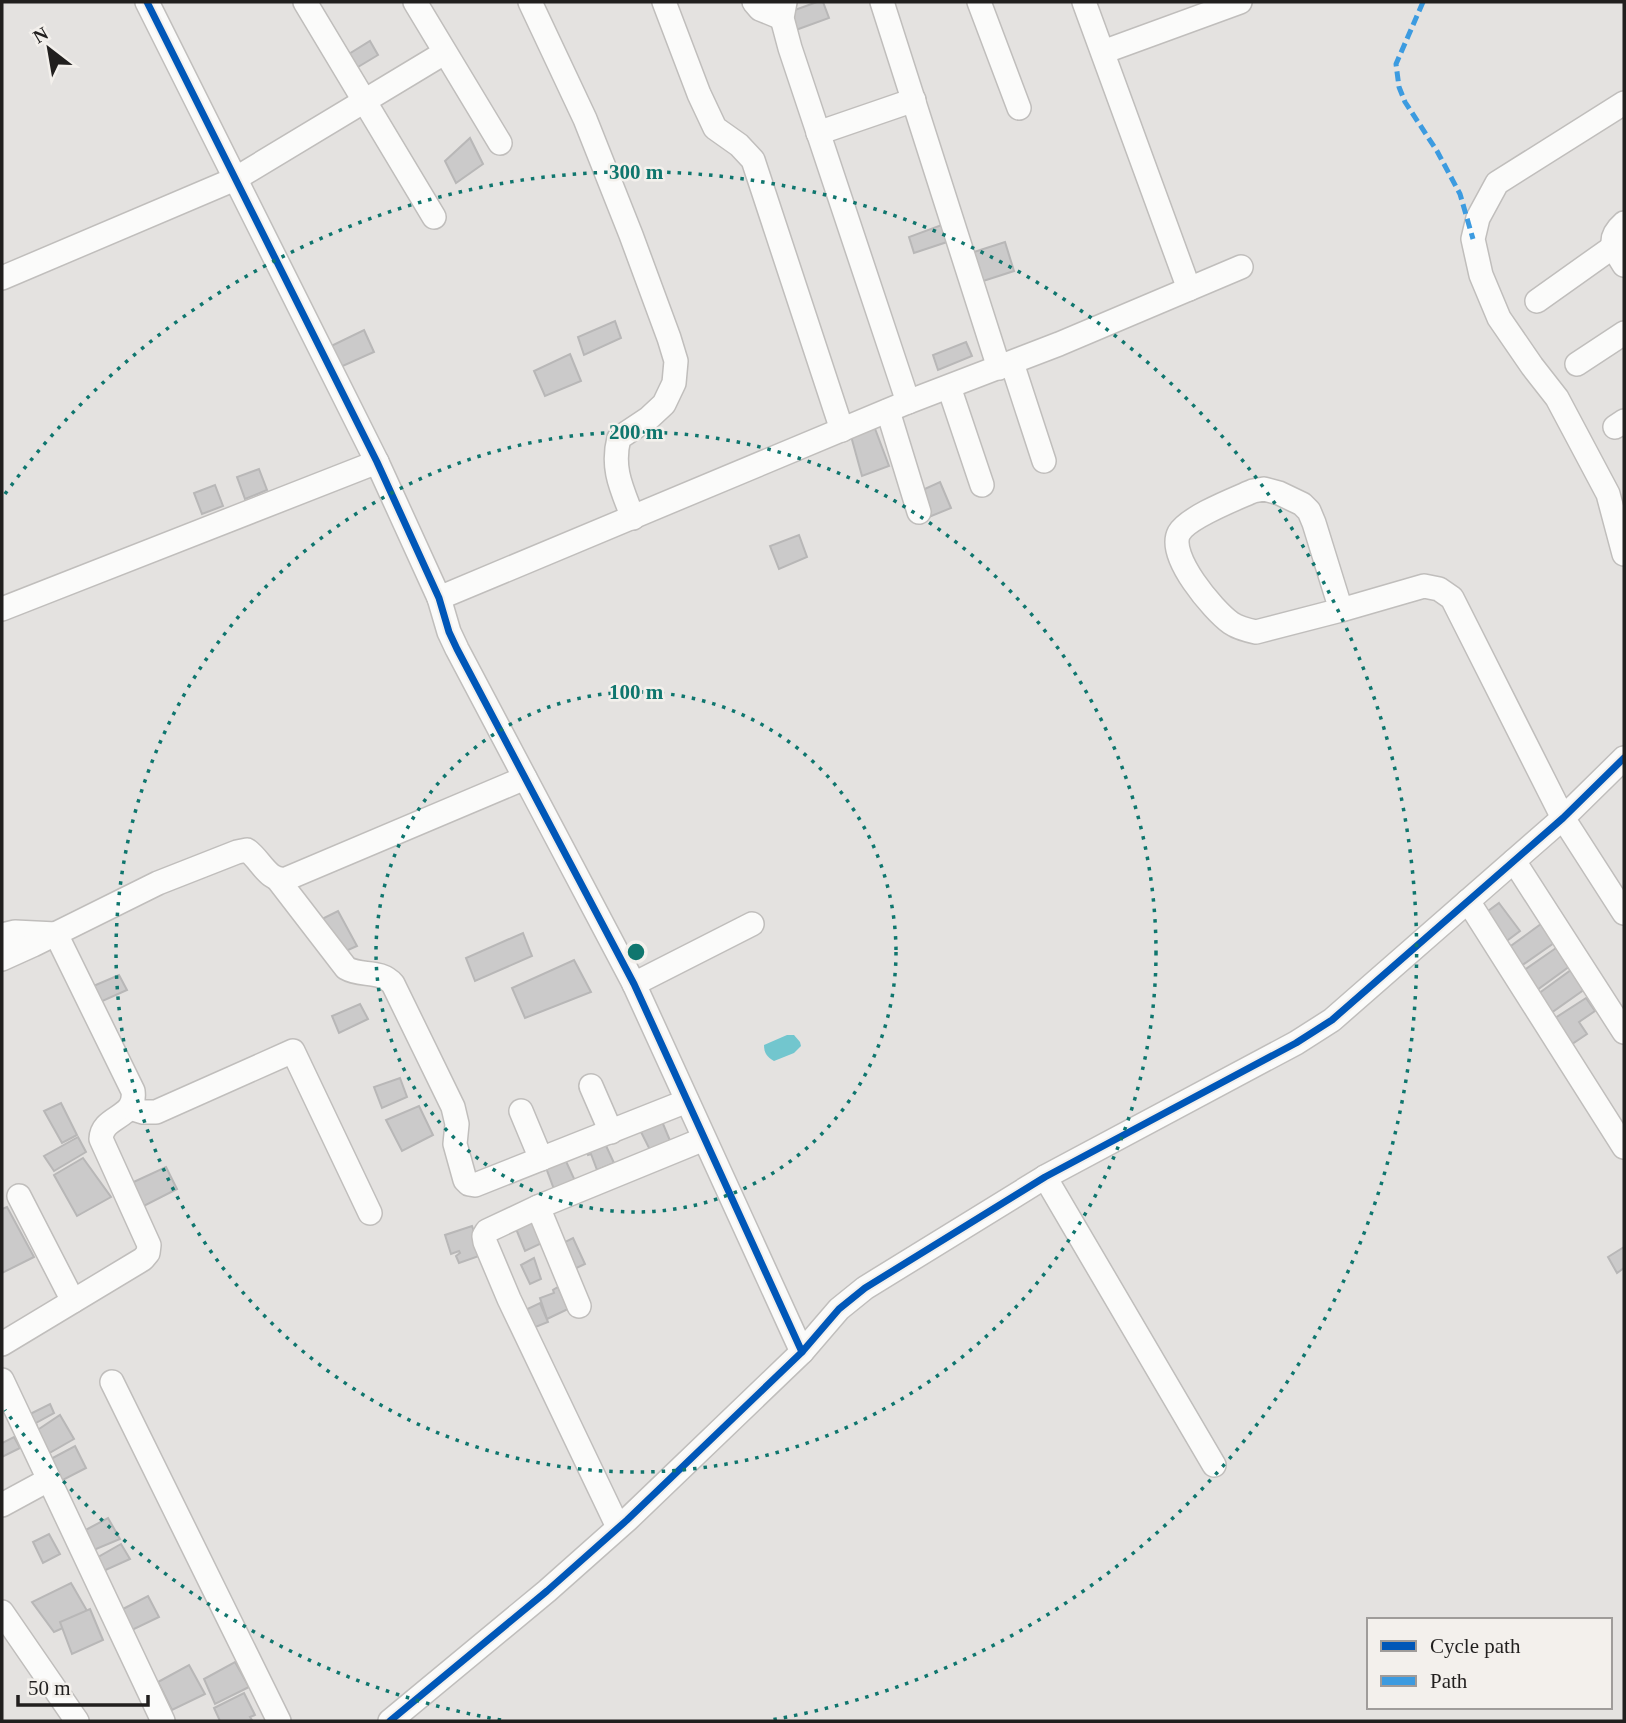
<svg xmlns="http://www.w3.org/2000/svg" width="1626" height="1723" font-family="'Times New Roman',serif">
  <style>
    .water { fill: #72c6ce }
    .building { fill: #cbcaca; stroke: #b8b7b7; stroke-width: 2 }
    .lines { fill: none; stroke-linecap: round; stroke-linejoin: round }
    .minor-casing { stroke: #c0bebc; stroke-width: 26 }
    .minor { stroke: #fbfbfa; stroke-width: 23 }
    .quiet { stroke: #3c9be0; stroke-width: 5; stroke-dasharray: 10 5; stroke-linecap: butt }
    .cycleway-casing { stroke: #f3f0ec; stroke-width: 11 }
    .cycleway { stroke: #0057b8; stroke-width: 7 }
    .ring { fill: none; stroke: #0f766e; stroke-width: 3.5; stroke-dasharray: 3.5 7 }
    .centre { fill: #0f766e; stroke: #f3f0ec; stroke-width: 3.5 }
    .ring-label { font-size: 21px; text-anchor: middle; font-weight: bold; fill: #0f766e; stroke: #f3f0ec; stroke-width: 5; stroke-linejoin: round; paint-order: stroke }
  </style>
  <rect width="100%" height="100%" fill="#e4e2e0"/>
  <path class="water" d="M787 1035H794L800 1042 801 1046 794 1053 774 1061C767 1057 764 1053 764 1045Z"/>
  <g class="building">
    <path d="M817 2H823L829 18 793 31 792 11Z"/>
    <path d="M370 41 378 55 353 70 344 57Z"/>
    <path d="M470 138 483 164 456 183 445 161Z"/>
    <path d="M947 223 953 240 914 253 909 237Z"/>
    <path d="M1005 242 1014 271 977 283 968 254Z"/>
    <path d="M615 321 621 338 584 355 578 337Z"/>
    <path d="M364 330 374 352 336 369 327 348Z"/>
    <path d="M966 342 972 356 938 370 933 355Z"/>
    <path d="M570 354 581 381 545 396 534 371Z"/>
    <path d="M874 426 889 466 862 476 851 436Z"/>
    <path d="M259 469 267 490 245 499 237 477Z"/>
    <path d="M940 482 951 508 929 517 918 492Z"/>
    <path d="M215 485 223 506 202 514 194 493Z"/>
    <path d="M799 535 807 557 779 569 770 546Z"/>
    <path d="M1499 903 1520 931 1504 943 1484 914Z"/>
    <path d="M338 911 357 946 337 955 320 920Z"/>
    <path d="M1541 924 1554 943 1521 966 1508 948Z"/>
    <path d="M523 933 532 956 475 981 466 958Z"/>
    <path d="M1556 948 1570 966 1537 990 1523 971Z"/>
    <path d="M574 960 591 992 525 1018 512 988Z"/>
    <path d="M1571 970 1585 989 1551 1013 1538 994Z"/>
    <path d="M119 975 127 990 98 1003 91 987Z"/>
    <path d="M1586 998 1595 1011 1579 1022 1587 1034 1569 1046 1552 1020Z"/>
    <path d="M360 1004 368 1019 339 1033 332 1016Z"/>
    <path d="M400 1078 407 1097 382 1108 374 1087Z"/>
    <path d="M61 1103 77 1135 62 1143 44 1111Z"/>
    <path d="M419 1106 433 1135 402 1151 386 1120Z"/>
    <path d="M661 1119 671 1143 651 1152 639 1128Z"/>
    <path d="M78 1137 86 1152 54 1171 44 1156Z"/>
    <path d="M602 1137 614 1163 597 1170 591 1154 588 1155 584 1144Z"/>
    <path d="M564 1157 576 1183 555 1192 545 1165Z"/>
    <path d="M83 1158 111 1197 77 1216 54 1175Z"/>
    <path d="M166 1167 177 1189 138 1209 127 1185Z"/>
    <path d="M7 1207 34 1257 2 1273V1209Z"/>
    <path d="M534 1215 544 1242 525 1251 514 1224Z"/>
    <path d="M472 1226 482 1255 459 1263 456 1256 460 1253 459 1251 451 1254 445 1235Z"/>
    <path d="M573 1238 585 1264 570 1271 557 1246Z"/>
    <path d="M1624 1247V1268L1617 1273 1608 1257Z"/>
    <path d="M534 1258 541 1279 530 1284 521 1265Z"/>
    <path d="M558 1287 568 1309 547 1319 540 1298 554 1293 553 1290Z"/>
    <path d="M540 1303 548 1322 528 1330 521 1312Z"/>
    <path d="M50 1404 54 1413 36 1423 37 1426 32 1428 26 1416Z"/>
    <path d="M60 1415 74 1439 44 1456 33 1433Z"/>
    <path d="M14 1437 20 1448 2 1457V1443Z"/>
    <path d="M75 1446 86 1468 59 1482 47 1461Z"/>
    <path d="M108 1518 120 1539 89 1552 80 1533Z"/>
    <path d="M49 1534 60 1554 43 1563 33 1542Z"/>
    <path d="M121 1544 130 1559 99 1573 93 1560Z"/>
    <path d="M71 1583 90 1616 54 1632 32 1602Z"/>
    <path d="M148 1596 159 1617 132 1630 121 1610Z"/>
    <path d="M90 1609 103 1640 72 1654 60 1622Z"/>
    <path d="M235 1662 249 1687 215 1704 204 1679Z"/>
    <path d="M189 1665 205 1694 172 1710 158 1682Z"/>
    <path d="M244 1693 255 1715 250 1717 252 1720 248 1721H220L214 1708Z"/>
  </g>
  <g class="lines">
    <defs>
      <g id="minor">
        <path d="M147 2 377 462 439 598 449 632 457 649 634 984 802 1352"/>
        <path d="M305 2 434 217"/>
        <path d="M415 2 500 143"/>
        <path d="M530 2 585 119 631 235 669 338 676 361 674 383 664 404 649 418 619 438C611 469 622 489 633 518"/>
        <path d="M664 2 699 94 715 128 739 145 753 160 842 430"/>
        <path d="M754 2 760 9 782 18"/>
        <path d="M785 2 782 18 790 48 908 402"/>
        <path d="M882 2 999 368"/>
        <path d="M979 2 1019 108"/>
        <path d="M1084 2 1189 289"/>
        <path d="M1103 52 1240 2"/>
        <path d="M1624 103 1497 183 1478 218 1473 239 1481 275 1499 318 1532 366 1557 398 1608 494 1624 554"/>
        <path d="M818 133 914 100"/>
        <path d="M1624 223C1606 239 1613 247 1624 265"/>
        <path d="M2 278 235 179 444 53"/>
        <path d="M1537 301 1613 247"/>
        <path d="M1012 363 1044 461"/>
        <path d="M1577 364 1624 333"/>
        <path d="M949 387 982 485"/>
        <path d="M888 411 919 512"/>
        <path d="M1615 427 1624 421"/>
        <path d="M439 598 908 402 1059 344 1241 267"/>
        <path d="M2 609 377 462"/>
        <path d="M1341 610 1314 523 1309 511 1302 504 1279 493 1264 489 1253 491C1235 499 1188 517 1179 533 1167 556 1213 610 1231 623 1238 628 1247 630 1256 632L1341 610 1424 586 1439 589 1452 598 1563 818 1624 913"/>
        <path d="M1514 861 1624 1032"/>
        <path d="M279 881 346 968C361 977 380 969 393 984L453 1107 457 1124 455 1144 465 1180 469 1184 475 1185 687 1101"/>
        <path d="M1468 901 1624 1147"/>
        <path d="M2 935 15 932 56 934 133 1091C137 1119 102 1115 101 1139L149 1245 148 1253 143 1259 2 1344"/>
        <path d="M2 959 33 945 158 883 237 852 247 850C261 860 268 882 286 879L525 778"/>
        <path d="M634 984 752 924"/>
        <path d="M591 1086 611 1132"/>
        <path d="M130 1108 143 1112H156L293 1051 370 1213"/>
        <path d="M521 1111 541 1159"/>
        <path d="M1045 1177 1214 1465"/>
        <path d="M19 1196 73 1301"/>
        <path d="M538 1207 579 1306"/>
        <path d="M2 1380 163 1721"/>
        <path d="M112 1382 279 1721"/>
        <path d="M2 1505 48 1480"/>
        <path d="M618 1527 509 1299 485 1242 484 1236 487 1231 538 1207 704 1139"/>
        <path d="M2 1612 77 1721"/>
        <path d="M390 1721 547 1591 627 1520 802 1352 839 1309 865 1288 1045 1177 1296 1043 1332 1020 1563 818 1624 758"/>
      </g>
    </defs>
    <use href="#minor" class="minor-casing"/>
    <use href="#minor" class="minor"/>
    <path class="quiet" d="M1423 2 1396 64 1399 87 1405 102 1437 151 1460 194 1473 239"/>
    <defs>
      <g id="cycleway">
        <path d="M147 2 377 462 439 598 449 632 457 649 634 984 802 1352"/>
        <path d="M390 1721 547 1591 627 1520 802 1352 839 1309 865 1288 1045 1177 1296 1043 1332 1020 1563 818 1624 758"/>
      </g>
    </defs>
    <use href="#cycleway" class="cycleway-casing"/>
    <use href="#cycleway" class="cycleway"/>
  </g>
  <g class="ring">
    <circle cx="636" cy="952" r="260"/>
    <circle cx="636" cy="952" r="520"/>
    <path d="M501 1720A780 780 0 0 1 5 1410M5 494A780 780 0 1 1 771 1720"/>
  </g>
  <circle cx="636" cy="952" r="10" class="centre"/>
  <g class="ring-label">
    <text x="636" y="179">300 m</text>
    <text x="636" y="439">200 m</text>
    <text x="636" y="699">100 m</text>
  </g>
  <rect width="1626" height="1723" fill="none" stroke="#211f1e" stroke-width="7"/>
  <rect x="1367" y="1618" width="245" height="91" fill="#f3f0ec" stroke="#9f9c9a" stroke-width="2"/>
  <rect x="1381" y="1641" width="35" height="10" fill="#0057b8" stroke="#9f9c9a" stroke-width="2"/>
  <text x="1430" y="1653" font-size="21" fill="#211f1e">Cycle path</text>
  <rect x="1381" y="1676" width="35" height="10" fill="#3c9be0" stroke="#9f9c9a" stroke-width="2"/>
  <text x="1430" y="1688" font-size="21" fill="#211f1e">Path</text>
  <g transform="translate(49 49) rotate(329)" stroke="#f3f0ec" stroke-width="5" paint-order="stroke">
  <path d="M0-5L12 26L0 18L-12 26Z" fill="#211f1e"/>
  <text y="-10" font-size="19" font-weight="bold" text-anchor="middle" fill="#211f1e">N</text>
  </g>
  <path d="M18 1695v10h130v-10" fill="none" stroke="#211f1e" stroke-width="3.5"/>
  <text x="28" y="1695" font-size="21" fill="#211f1e" stroke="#f3f0ec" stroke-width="5" paint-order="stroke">50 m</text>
</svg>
